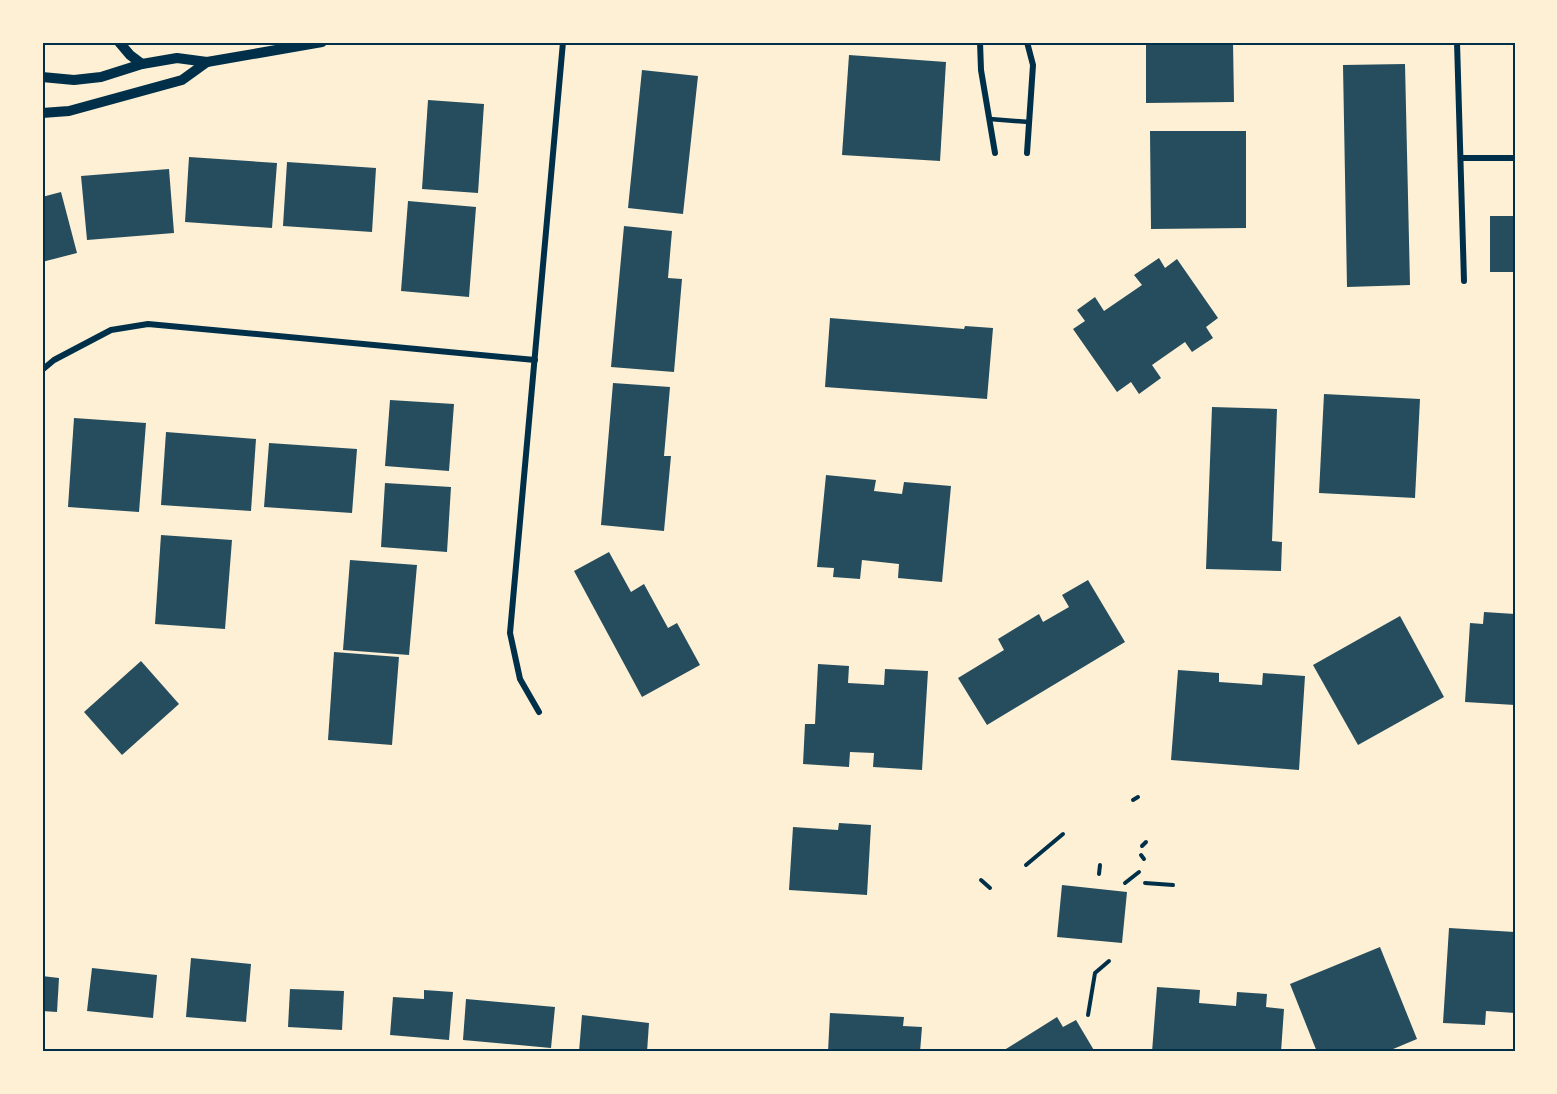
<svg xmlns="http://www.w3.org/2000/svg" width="1557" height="1094" font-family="Montserrat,sans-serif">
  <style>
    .building { fill: #264d5e }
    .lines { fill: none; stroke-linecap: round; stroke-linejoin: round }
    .path { stroke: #003049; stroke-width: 4 }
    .service { stroke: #003049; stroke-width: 4.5 }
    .minor { stroke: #003049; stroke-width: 6 }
    .tertiary { stroke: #003049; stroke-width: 10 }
    .neatline { fill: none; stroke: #003049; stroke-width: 2 }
  </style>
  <rect width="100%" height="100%" fill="#fdf0d5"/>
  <g class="building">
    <path d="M1146 42H1233L1234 102 1146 103Z"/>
    <path d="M849 55 946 62 940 161 842 155Z"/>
    <path d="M1405 64 1410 285 1347 287 1343 65Z"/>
    <path d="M642 70 698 76 683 214 628 208Z"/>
    <path d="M428 100 484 104 478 193 422 189Z"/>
    <path d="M1150 131H1246V228L1151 229Z"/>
    <path d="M189 157 277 163 272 228 185 222Z"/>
    <path d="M287 162 376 168 372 232 283 226Z"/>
    <path d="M169 169 174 233 87 240 81 176Z"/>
    <path d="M61 192 77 253 42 262V197Z"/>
    <path d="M408 201 476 207 469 297 401 291Z"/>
    <rect x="1490" y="216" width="25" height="56"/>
    <path d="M624 226 672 231 668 278 682 279 674 372 611 367Z"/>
    <path d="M1159 258 1165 268 1177 259 1218 318 1206 327 1213 338 1192 352 1185 342 1152 365 1161 378 1139 394 1131 382 1117 392 1073 329 1085 321 1077 310 1095 297 1104 311 1142 285 1134 275Z"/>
    <path d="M830 318 964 329 965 326 993 328 987 399 825 387Z"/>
    <path d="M613 383 670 387 664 456H671L664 531 601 525Z"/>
    <path d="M1324 394 1420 399 1415 498 1319 493Z"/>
    <path d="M390 400 454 404 449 471 385 466Z"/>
    <path d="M1212 407 1277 409 1272 541 1282 542 1281 571 1206 569Z"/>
    <path d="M74 418 146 423 139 512 68 507Z"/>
    <path d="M166 432 256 439 251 511 161 505Z"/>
    <path d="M269 443 357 449 352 513 264 507Z"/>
    <path d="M826 475 876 480 874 491 902 494 904 482 951 486 942 582 898 578 899 564 862 560 860 579 833 577 834 568 817 567Z"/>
    <path d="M385 483 451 487 447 552 381 547Z"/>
    <path d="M161 535 232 540 225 629 155 624Z"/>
    <path d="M609 552 631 592 644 584 668 628 677 623 700 665 642 697 574 571Z"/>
    <path d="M350 560 417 565 409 655 343 650Z"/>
    <path d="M1088 580 1125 642 987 725 958 678 1004 650 998 639 1039 614 1043 622 1069 607 1062 595Z"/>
    <path d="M1484 612 1515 614V705L1465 702 1470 623 1483 624Z"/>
    <path d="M1400 616 1444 697 1358 745 1313 665Z"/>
    <path d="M334 652 399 657 392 745 328 740Z"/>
    <path d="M141 661 179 704 122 755 84 712Z"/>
    <path d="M818 664 849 666 848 683 884 685 885 669 928 671 922 770 873 767 874 753 850 752 849 767 803 764 805 724H815Z"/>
    <path d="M1178 670 1219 673V682L1262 685 1263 673 1305 676 1299 770 1171 760Z"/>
    <path d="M839 823 871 825 867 895 789 890 793 827 838 830Z"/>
    <path d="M1062 885 1127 892 1122 943 1057 937Z"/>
    <path d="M1449 928 1515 932V1013L1486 1011 1485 1025 1443 1023Z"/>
    <path d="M1380 947 1417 1039 1386 1052H1317L1290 984Z"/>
    <path d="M191 958 251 964 246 1022 186 1017Z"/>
    <path d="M92 968 157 975 153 1018 87 1011Z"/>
    <path d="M42 976 59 978 57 1012 42 1011Z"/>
    <path d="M1157 987 1200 990 1199 1003 1236 1006 1237 992 1267 994 1266 1007 1284 1009 1281 1052H1152Z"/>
    <path d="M290 989 344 991 342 1030 288 1027Z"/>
    <path d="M424 990 453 992 449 1040 390 1035 393 997 424 999Z"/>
    <path d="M466 999 555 1007 551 1048 463 1040Z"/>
    <path d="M830 1013 904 1017 903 1026 922 1027 920 1052H828Z"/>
    <path d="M582 1015 649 1023 647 1052H579Z"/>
    <path d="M1057 1017 1063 1027 1076 1020 1095 1052H1001Z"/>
  </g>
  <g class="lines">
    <g class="path">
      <path d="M1133 800 1138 797"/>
      <path d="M1142 846 1146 842"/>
      <path d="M1141 855 1144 859"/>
      <path d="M1026 865 1063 834"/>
      <path d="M1099 874 1100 865"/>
      <path d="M981 880 990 888"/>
      <path d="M1125 883 1139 872"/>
      <path d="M1145 883 1173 885"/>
      <path d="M1088 1015 1095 973 1109 961"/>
    </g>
    <path class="service" d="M990 119 1029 122"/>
    <g class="minor">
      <path d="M980 42 981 70 995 153"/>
      <path d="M1027 42 1033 65 1027 153"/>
      <path d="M1457 42 1464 281"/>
      <path d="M1461 158H1515"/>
      <path d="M42 370 54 360 111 330 148 324 535 360"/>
      <path d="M539 712 520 679 510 633 563 42"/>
    </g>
    <g class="tertiary">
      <path d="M119 42 130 55 142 64"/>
      <path d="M42 77 74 80 101 77 142 64 177 58 207 62 322 42"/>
      <path d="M42 113 69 111 182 80 207 62"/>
    </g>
  </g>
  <rect width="1557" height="1094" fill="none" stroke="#fdf0d5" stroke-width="87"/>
  <rect x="44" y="44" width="1470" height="1006" class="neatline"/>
</svg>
